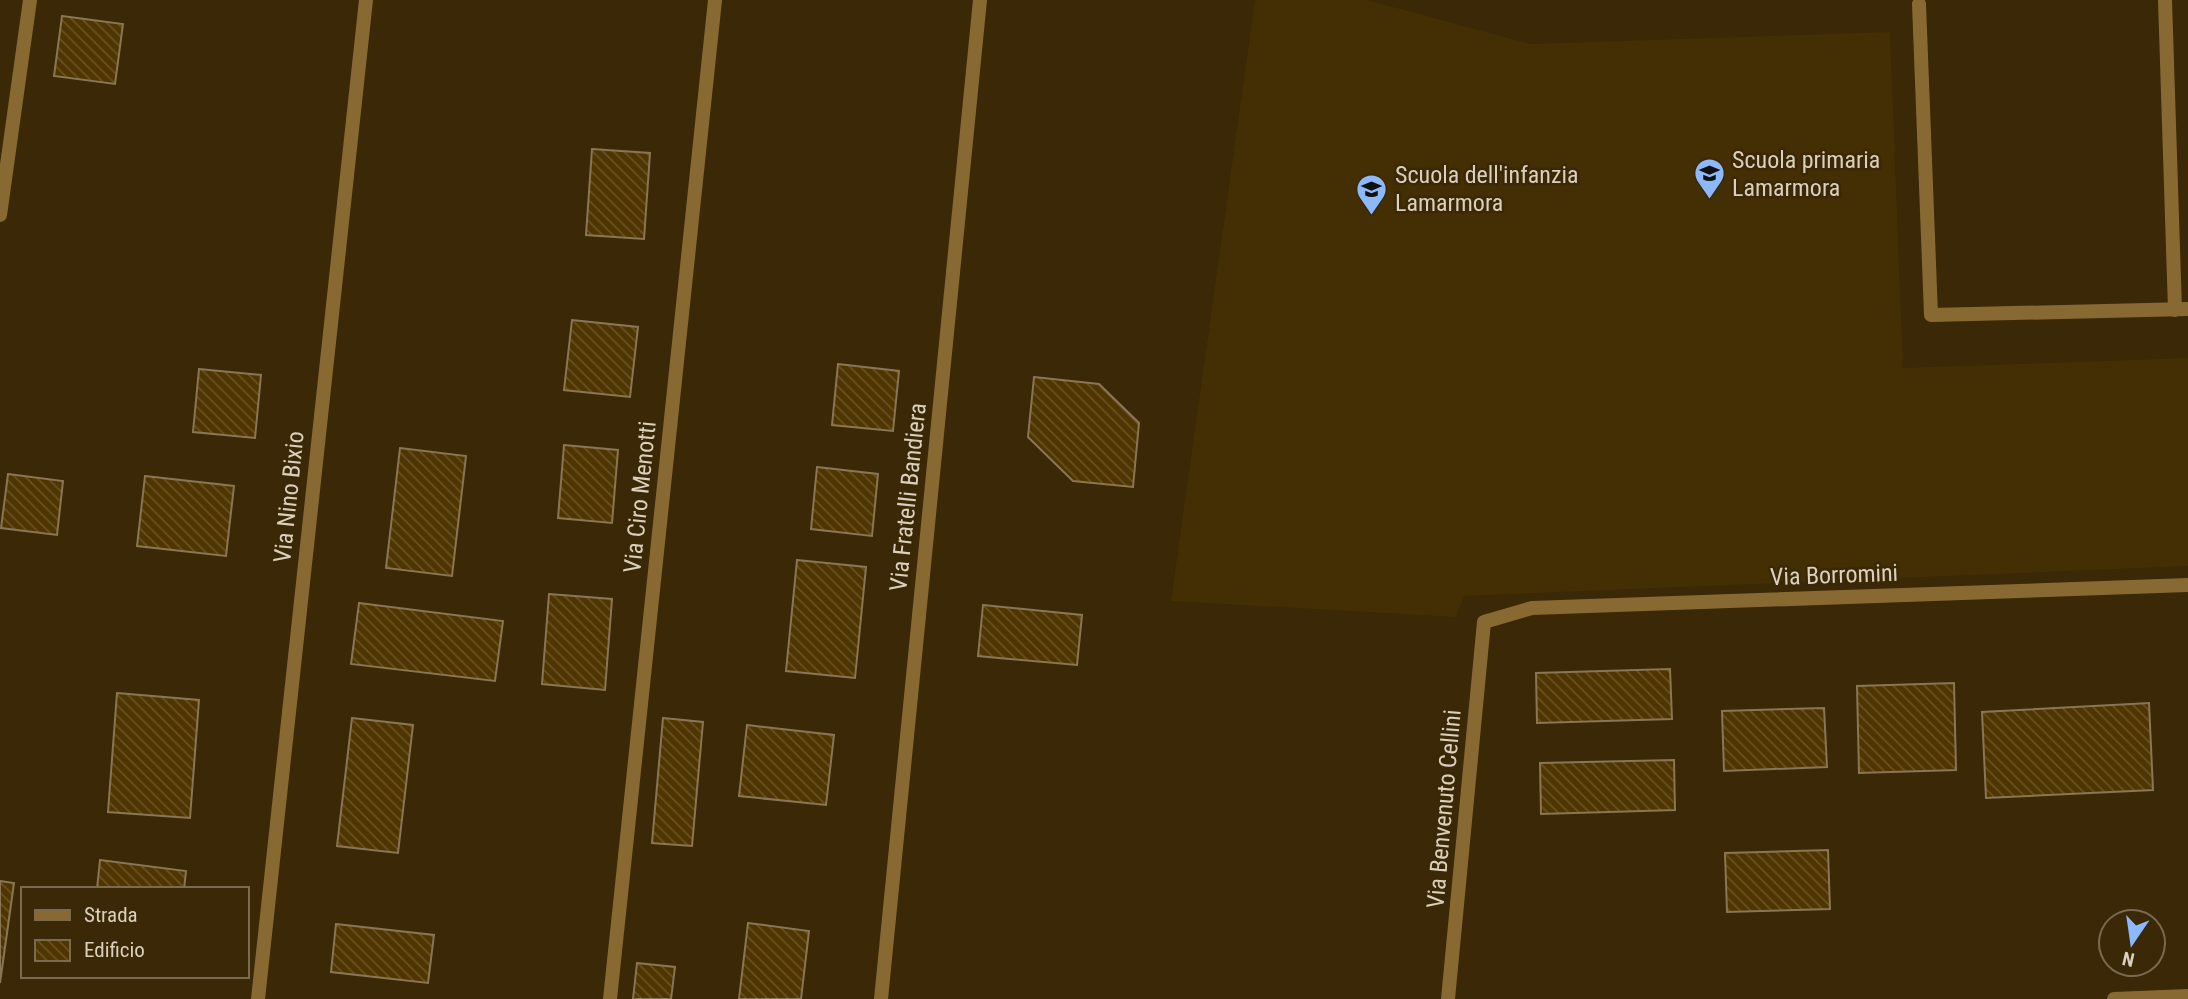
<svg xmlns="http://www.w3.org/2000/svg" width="2188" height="999" font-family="'Roboto Condensed',sans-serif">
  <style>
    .built { fill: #442e03 }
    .building { fill: url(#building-back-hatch); stroke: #8a7554; stroke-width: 2 }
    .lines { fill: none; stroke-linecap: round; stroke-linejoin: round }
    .service { stroke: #886932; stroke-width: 14 }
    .minor { stroke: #886932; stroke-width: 14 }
    .labels { text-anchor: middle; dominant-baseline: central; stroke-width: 5; stroke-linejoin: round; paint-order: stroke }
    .poi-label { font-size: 24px; fill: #dbd0be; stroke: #3a2806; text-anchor: start }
    .street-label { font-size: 24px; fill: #dbd0be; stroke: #3a2806 }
  </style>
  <defs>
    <pattern id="building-back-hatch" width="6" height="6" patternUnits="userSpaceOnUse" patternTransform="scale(1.75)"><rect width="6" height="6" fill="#4f3500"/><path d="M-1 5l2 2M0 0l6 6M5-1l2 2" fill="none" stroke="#685123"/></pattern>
  </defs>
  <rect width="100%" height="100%" fill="#3a2806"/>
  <path class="built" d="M1255 0H1367L1531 44 1890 32 1903 368 2188 358V566L1464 596 1456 617 1171 601Z"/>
  <g class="building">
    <path d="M62 16 123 24 115 84 54 76Z"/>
    <path d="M592 149 650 153 644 239 586 235Z"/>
    <path d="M572 320 638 327 630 397 564 390Z"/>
    <path d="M838 364 899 371 893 431 832 425Z"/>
    <path d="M199 369 261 375 255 438 193 432Z"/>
    <path d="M1034 377 1099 384 1139 423 1133 487 1073 481 1028 437Z"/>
    <path d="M564 445 618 450 612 523 558 518Z"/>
    <path d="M400 448 466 456 452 576 386 568Z"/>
    <path d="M817 467 878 474 872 536 811 529Z"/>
    <path d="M8 474 63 481 57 535 1 528Z"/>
    <path d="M145 476 234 486 226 556 137 546Z"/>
    <path d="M797 560 866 567 855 678 786 671Z"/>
    <path d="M549 594 612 599 605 690 542 684Z"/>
    <path d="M359 603 503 621 495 681 351 664Z"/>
    <path d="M983 605 1082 615 1077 665 978 656Z"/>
    <path d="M1670 669 1672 719 1537 723 1536 673Z"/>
    <path d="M1954 683 1956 770 1859 773 1857 686Z"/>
    <path d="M117 693 199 700 190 818 108 812Z"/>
    <path d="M2149 703 2153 790 1986 798 1982 712Z"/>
    <path d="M1824 708 1827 767 1724 771 1722 711Z"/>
    <path d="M352 718 413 725 398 853 337 846Z"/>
    <path d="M663 718 703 722 692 846 652 843Z"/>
    <path d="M747 725 834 735 826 805 739 796Z"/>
    <path d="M1674 760 1675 810 1541 814 1540 763Z"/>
    <path d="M1828 850 1830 909 1727 912 1725 853Z"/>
    <path d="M100 860 186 871 184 889H97Z"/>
    <path d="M0 881 14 883 0 983Z"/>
    <path d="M748 923 809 931 801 999H739Z"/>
    <path d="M336 924 434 935 428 983 331 972Z"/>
    <path d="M637 963 675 967 671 999H633Z"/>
  </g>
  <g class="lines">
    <g class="service">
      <path d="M2165 0 2175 310"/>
      <path d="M1919 4 1931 315 2188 309"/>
    </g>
    <g class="minor">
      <path d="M0 215 30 0"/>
      <path d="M258 999 366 0"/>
      <path d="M610 999 715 0"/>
      <path d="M881 999 980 0"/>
      <path d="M1448 999 1484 622 1532 608 2188 585"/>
      <path d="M2114 999 2188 996"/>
    </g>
  </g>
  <defs>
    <symbol id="school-pin" viewBox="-11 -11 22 30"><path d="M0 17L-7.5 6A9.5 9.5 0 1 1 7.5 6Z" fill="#8db9fc" stroke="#3a2806"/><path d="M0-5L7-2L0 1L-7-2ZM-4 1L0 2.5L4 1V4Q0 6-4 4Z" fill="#111"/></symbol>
  </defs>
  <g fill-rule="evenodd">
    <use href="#school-pin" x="1692" y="156" width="35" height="47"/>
    <use href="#school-pin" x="1354" y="172" width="35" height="47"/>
  </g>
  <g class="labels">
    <g class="poi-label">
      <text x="1732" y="160">Scuola primaria<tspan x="1732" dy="28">Lamarmora</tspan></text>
      <text x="1395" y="175">Scuola dell'infanzia<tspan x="1395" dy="28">Lamarmora</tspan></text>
    </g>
    <g class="street-label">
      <text transform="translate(289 497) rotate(-84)">Via Nino Bixio</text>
      <text transform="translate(640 497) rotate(-84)">Via Ciro Menotti</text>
      <text transform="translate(908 497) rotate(-84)">Via Fratelli Bandiera</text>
      <text transform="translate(1834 575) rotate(-2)">Via Borromini</text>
      <text transform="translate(1444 809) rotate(-85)">Via Benvenuto Cellini</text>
    </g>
  </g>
  <rect x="21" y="887" width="228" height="91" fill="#3a2806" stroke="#7a6b50" stroke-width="2"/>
  <rect x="35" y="910" width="35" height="10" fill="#886932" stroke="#7a6b50" stroke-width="2"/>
  <text x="84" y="922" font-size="21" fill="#dbd0be">Strada</text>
  <rect x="35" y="940" width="35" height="21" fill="url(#building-back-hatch)" stroke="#7a6b50" stroke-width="2"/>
  <text x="84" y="957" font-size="21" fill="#dbd0be">Edificio</text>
  <g transform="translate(2132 943) rotate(193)"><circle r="33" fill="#3a2806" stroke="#7a6b50" stroke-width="2"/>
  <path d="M0-5L12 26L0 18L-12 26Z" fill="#8db9fc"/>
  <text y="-10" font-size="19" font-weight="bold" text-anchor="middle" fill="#dbd0be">N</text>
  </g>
</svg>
